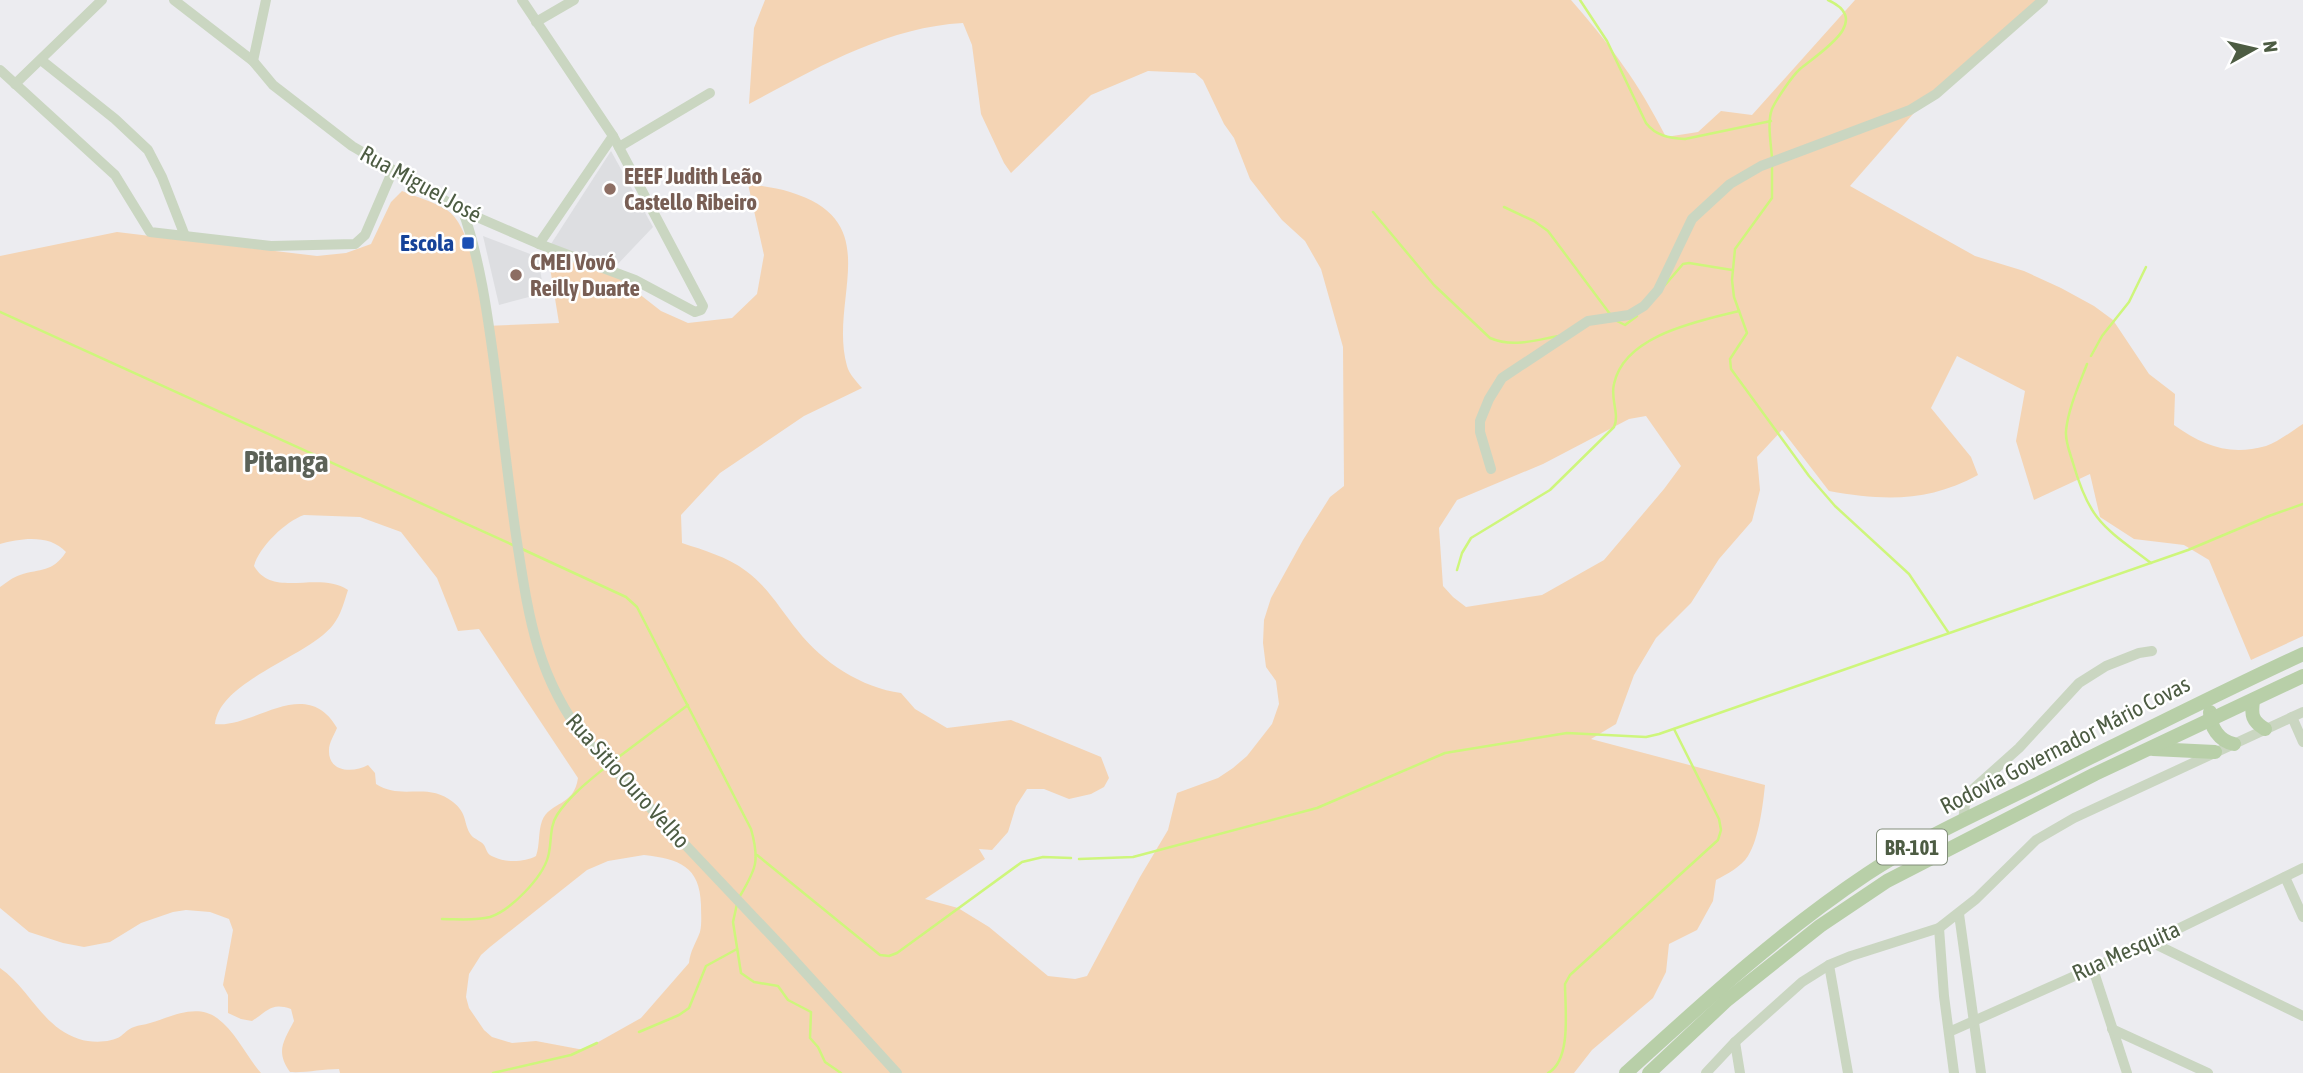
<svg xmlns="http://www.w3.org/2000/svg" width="2303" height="1073" font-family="'Asap Condensed',sans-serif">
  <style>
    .education { fill: #dddee1 }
    .green { fill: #f4d4b4; fill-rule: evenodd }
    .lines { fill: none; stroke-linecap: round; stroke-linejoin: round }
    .stream { stroke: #cef67c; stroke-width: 2.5 }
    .minor { stroke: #cad6c1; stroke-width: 10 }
    .major { stroke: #b8cfa8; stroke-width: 14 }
    .education-dot { fill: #8d6e63; stroke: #fff; stroke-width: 2.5 }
    .transit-dot { fill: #1a4fb4; stroke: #fff; stroke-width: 2.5 }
    .labels { text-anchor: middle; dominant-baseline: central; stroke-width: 5; stroke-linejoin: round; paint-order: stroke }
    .shield { fill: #fff; stroke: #828d7b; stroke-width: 2 }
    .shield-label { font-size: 21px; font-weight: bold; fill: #4d5c43 }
    .education-label { font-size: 23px; font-weight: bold; fill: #785e54; stroke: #fff; text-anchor: start }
    .street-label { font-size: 23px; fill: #4d5c43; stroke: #fff }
    .transit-label { font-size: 23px; font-weight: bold; fill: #164399; stroke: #fff; text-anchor: end }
    .district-label { font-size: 30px; font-weight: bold; fill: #5c6258; stroke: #fff }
  </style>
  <rect width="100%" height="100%" fill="#ececf0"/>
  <g class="education">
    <path d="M611 151 653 227 615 267 551 244Z"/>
    <path d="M483 236 538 257 544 293 499 305Z"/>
  </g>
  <g class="green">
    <path d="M765 0H1571C1611 46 1638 82 1666 137L1698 132 1721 111 1752 115 1855 0H2037L1927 98 1850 186 1975 256 2024 271 2061 288 2094 306 2113 320 2149 374 2175 394 2174 425C2204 446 2229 456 2266 446 2278 442 2292 431 2303 424V636L2251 660 2209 560 2184 545 2134 539 2100 517 2090 474 2034 500 2016 441 2025 391 1957 356 1931 408 1971 457 1978 475C1928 502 1885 501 1829 491L1782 430 1757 457 1760 490 1752 521 1719 559 1691 603 1656 638 1634 675 1616 724 1591 739 1765 785C1763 804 1759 839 1748 856 1741 867 1727 874 1716 880L1713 901 1697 930 1669 944 1666 972 1653 998 1592 1050 1574 1073H340L339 1069C322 1069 306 1073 290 1072 275 1051 284 1041 294 1021L291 1009C271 1002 268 1011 252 1021L241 1019 228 1013V995L223 985 233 930 229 919 210 912 186 910 173 912 141 923 110 942 84 947 63 943 29 932 0 908V587C6 583 13 577 20 575 41 568 52 573 66 552 50 534 21 538 0 544V256L117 232 317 256 346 253 371 244 391 202 402 191C417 197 434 202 447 210 472 226 481 298 485 326L559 323 546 243 620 279 661 311 688 323 732 318 757 294 764 255 748 184C762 186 777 188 790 192 888 222 828 299 847 366 849 374 857 382 862 388L804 416 720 473 681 515 682 543C703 550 728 557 746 571 768 587 781 610 798 631 822 662 862 688 901 693L915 709 947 728 1011 720 1101 757 1109 778 1104 787 1091 794 1069 799 1044 789H1027L1016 806 1008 832 992 850 979 849 985 859 925 899 958 908 989 927 1048 976 1075 979 1087 976 1140 877 1168 830 1177 793 1218 778 1233 768 1247 756 1272 724 1279 704 1276 681 1266 667 1263 643 1264 620 1271 598 1303 540 1330 497 1344 486 1343 347 1321 269 1305 241 1282 220 1250 179 1234 138 1224 124 1203 80 1195 73 1148 71 1091 95 1011 173 1004 163 981 114 972 45 963 23C886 27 815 69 749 104L754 28ZM1646 416 1681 466 1664 489 1604 560 1542 595 1466 607 1453 597 1443 586 1439 528 1457 500 1543 464 1629 419ZM304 515 360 517 401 532 437 578 458 631 479 629 578 778C574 807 550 801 542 821 538 832 540 845 536 856 525 862 506 863 494 857 487 855 487 850 484 845 481 841 474 839 471 835 463 823 468 814 453 802 427 781 402 801 376 784L375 773 368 765C354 773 328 773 329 750 329 743 334 735 337 728 306 674 253 729 215 724 220 680 308 657 333 625 341 615 344 602 348 590 318 570 273 599 254 566 259 547 286 521 304 515ZM644 855C679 859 700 866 701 905 701 913 702 924 700 932 696 943 690 951 689 963L641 1018 584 1050 536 1041 512 1043 492 1037 484 1030 469 1008 466 997 469 974 481 955 490 947 587 870 608 861Z"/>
    <path d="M0 968C30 989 42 1027 79 1039 91 1043 111 1043 121 1036 126 1032 128 1029 134 1027 139 1025 144 1025 150 1023 171 1017 196 1003 217 1018 236 1032 246 1056 261 1073H0Z"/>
  </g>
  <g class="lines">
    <g class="stream">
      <path d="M1580 0 1607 41 1646 123C1656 136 1669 138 1685 139L1771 121"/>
      <path d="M1772 158C1771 144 1767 122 1772 109 1776 100 1792 76 1800 69 1817 54 1875 21 1828 0"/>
      <path d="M1772 165V198L1735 249 1732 280 1734 297 1747 333 1730 359 1731 369 1809 476 1835 506 1909 574 1948 632"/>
      <path d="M1504 207 1534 221 1548 231 1610 314"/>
      <path d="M1373 212 1434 285 1490 338C1513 348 1535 340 1559 336"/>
      <path d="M1665 285 1683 264 1689 263 1732 270"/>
      <path d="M0 312 515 546"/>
      <path d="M1617 321 1625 325 1637 316"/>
      <path d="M2091 356 2102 336 2129 302 2146 267"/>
      <path d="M2087 364C2079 385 2068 409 2066 431 2065 441 2070 453 2073 463 2090 522 2104 527 2151 563"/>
      <path d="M522 549 626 597 637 607 751 829C760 861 756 869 740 896"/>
      <path d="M1457 570 1462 553 1471 538 1550 490 1614 427C1620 414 1610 399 1614 384 1624 335 1699 321 1739 311"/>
      <path d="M612 762 688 705"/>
      <path d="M757 855 880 955 889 956 897 953 1022 862 1043 857 1071 858"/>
      <path d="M1079 859 1133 857 1317 808 1445 753 1567 733 1646 737 1659 734 2188 550 2269 516 2303 504"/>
      <path d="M737 904 733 922 741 973 754 982 778 986 788 1000 811 1012 810 1038 818 1047 825 1062 841 1073"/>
      <path d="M442 919C457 919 475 921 490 917 511 910 542 878 548 857 552 844 549 827 557 815 569 796 590 780 607 766"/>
      <path d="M639 1032 679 1015 689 1008 706 966 737 949"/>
      <path d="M493 1073 571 1055 597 1043"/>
      <path d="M1548 1073C1572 1060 1565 1008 1565 984L1570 975 1718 840 1721 830 1719 819 1674 729"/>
    </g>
    <g class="minor">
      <path d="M174 0 253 61 273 85 352 146 463 211 539 244 635 280 695 312 701 310 703 306 613 136 522 0"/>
      <path d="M536 22 574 0"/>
      <path d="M41 60 115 119 148 150 162 177 185 236"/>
      <path d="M253 61 266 0"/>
      <path d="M0 70 115 175 150 232 271 246 355 244 365 235 393 170"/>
      <path d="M15 84 102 0"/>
      <path d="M619 147 710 93"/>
      <path d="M463 211C480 260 487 311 494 362 502 422 508 482 517 542 529 619 537 677 586 740L783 948 897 1073"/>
      <path d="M539 244 613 136"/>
      <path d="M1491 469 1480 432V421L1489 399 1502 378 1588 321 1629 315 1644 306 1658 290 1692 219 1730 184 1761 166 1910 110 1936 94 2043 0"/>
      <path d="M2292 717 2303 742"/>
      <path d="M1963 821 1965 805 1972 790 2019 748 2079 683 2106 666 2139 653 2152 651"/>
      <path d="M2285 877 2303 917"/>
      <path d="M1959 914 1981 1073"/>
      <path d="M1939 928 1944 996 1954 1073"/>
      <path d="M2151 942 2303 1016"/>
      <path d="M1829 965 1848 1073"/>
      <path d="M2092 966 2127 1073"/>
      <path d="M2112 1029 2208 1073"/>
      <path d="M1949 1032 2151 942 2303 868"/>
      <path d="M1735 1042 1740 1073"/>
      <path d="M1706 1073 1735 1042 1802 982 1829 965 1851 956 1939 928 1976 899 2036 840 2074 818 2303 712"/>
    </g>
    <g class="major">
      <path d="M2253 701C2251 715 2252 721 2265 729"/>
      <path d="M2210 712C2210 727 2219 741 2234 744"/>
      <path d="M2153 749 2215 752"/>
      <path d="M1626 1073C1703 1003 1780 932 1867 874 1921 838 1983 811 2041 782 2128 739 2214 695 2303 654"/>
      <path d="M1649 1073 1727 1000 1820 926 1887 881 2095 774 2303 676"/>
    </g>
  </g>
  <g class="education-dot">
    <circle cx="610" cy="189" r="7"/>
    <circle cx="516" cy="275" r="7"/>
  </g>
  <rect class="transit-dot" x="461" y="236" width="14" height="14" rx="3.5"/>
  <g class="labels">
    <rect class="shield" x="1877" y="829.5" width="70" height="35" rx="5"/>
    <g class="shield-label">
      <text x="1912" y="847">BR-101</text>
    </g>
    <g class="education-label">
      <text x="624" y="176">EEEF Judith Leão<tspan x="624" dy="26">Castello Ribeiro</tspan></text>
      <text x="530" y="262">CMEI Vovó<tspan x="530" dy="26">Reilly Duarte</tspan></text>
    </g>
    <g class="street-label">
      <text transform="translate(421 184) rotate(29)">Rua Miguel José</text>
      <text transform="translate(2065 745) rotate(-27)">Rodovia Governador Mário Covas</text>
      <text transform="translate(628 781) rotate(48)">Rua Sitio Ouro Velho</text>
      <text transform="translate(2126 951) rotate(-24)">Rua Mesquita</text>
    </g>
    <g class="transit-label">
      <text x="454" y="243">Escola</text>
    </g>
    <g class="district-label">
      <text x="286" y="461">Pitanga</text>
    </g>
  </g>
  <g transform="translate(2254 49) rotate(82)" stroke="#ffffff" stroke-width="5" paint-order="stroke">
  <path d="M0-5L12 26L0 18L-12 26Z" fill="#4d5c43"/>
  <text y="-10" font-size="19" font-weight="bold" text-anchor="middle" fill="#4d5c43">N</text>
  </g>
</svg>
